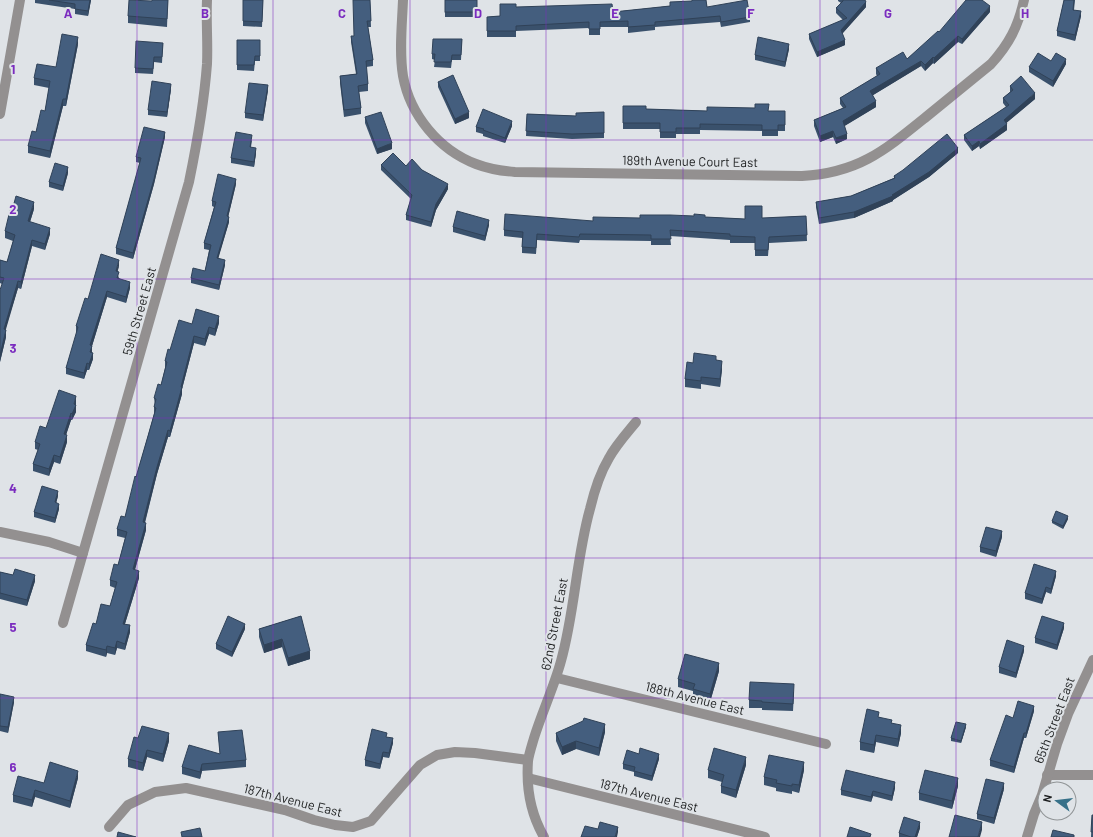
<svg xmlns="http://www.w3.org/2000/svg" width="1093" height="837" font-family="Barlow,sans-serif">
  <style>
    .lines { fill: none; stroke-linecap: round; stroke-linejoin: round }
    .minor { stroke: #939090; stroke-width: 10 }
    .wall { fill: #3a516c }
    .shaded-wall { fill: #304258 }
    .building { fill: #445e7e; stroke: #304258 }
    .grid { fill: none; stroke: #7b2cbf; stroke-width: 1; stroke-opacity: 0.55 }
    .labels { text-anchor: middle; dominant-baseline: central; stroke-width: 4; stroke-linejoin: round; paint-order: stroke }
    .street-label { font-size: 13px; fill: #1d1f20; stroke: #dfe3e7 }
    .grid-label { font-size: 13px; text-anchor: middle; font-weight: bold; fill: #7b2cbf; stroke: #dfe3e7; stroke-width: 4; stroke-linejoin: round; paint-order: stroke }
  </style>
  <rect width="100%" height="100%" fill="#dfe3e7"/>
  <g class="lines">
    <g class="minor">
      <path d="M403 0C402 25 399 52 403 76 410 115 439 150 476 164 489 169 502 171 515 172L802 176C858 173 884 151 926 117 948 99 969 82 991 64 1009 44 1018 27 1024 0"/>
      <path d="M0 114 20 0"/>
      <path d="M0 532 49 542 83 553"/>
      <path d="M63 623 189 182C197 143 204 104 207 64 208 43 206 21 207 0"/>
      <path d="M557 678 826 744"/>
      <path d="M1047 775H1093"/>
      <path d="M528 778 765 837"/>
      <path d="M109 827 128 805 155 792 186 788 285 810 314 820 335 825 353 827 371 821 420 765 437 755 455 752 475 753 528 760"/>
      <path d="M544 837C530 813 526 789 528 761 529 754 532 745 534 738 542 712 554 687 561 661 575 611 576 559 590 509 594 492 600 473 609 458 616 445 627 433 636 422"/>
      <path d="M1027 837 1034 814 1042 795 1057 744 1068 714 1093 660"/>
    </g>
  </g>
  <g class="wall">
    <path d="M35 0H91L88 16 75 14V9L35 3Z"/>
    <path d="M168 0 167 27 128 23V16Z"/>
    <path d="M243 0H263L262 27 243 26Z"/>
    <path d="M370 0 371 27H368L373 60V66L366 67 368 84V91L359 92 361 108V114L344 117 340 83V76L356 74 351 42V36H354Z"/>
    <rect x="445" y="0" width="32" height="17"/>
    <path d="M692 0H706L707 7 750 17V22L721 27 720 22 655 27V30L628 33V27H600V35H589V28L516 31V37H487V17L500 16 516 7 613 12 670 6 692 1Z"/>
    <path d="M838 0H865L866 7 842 34 845 45 817 57 809 39V34L843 20 836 13V8L841 3 838 1Z"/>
    <path d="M1064 0H1075L1074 10 1081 16 1075 41 1057 36V31Z"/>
    <path d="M990 12 962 44 958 42 934 64 933 63 925 71 921 66 873 95 876 107 844 126 847 139 836 144 833 137 820 142 814 126V120L843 108 840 104V98L877 76 876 74V68L907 59 939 32Z"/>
    <path d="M462 39 461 60H452L451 68 434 67 435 60 432 59V54Z"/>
    <path d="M237 40H260V61H255L254 71 237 70Z"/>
    <path d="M163 43 162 63 154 62 153 74 135 73V68Z"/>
    <path d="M78 44 66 106H63L50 158 28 153V146L36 132 45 111 49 88 34 85V78L56 67Z"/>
    <path d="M789 49 785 67 755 60V55Z"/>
    <path d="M1051 61 1066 64 1053 87 1029 72V67Z"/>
    <path d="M438 82 469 118 455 124 438 87Z"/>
    <path d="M1010 86 1035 99 1006 123 1007 130 980 149 979 146 972 151 964 140V135L1006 107 1003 103V98L1010 92Z"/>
    <path d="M171 89 167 117 148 115V110Z"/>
    <path d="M268 90 263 121 245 118V113Z"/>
    <path d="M623 106 646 109 707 111H785V131H778V136H762V131L700 130V134H676V138H660V129H623Z"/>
    <path d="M604 112V138L572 139 526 136 527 114 576 116Z"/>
    <path d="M365 117 392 149 377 154 365 123Z"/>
    <path d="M512 126 505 143 483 136V134L476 132V127Z"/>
    <path d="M165 137 154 184 133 259 116 254V248L140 163 136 162V157Z"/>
    <path d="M252 140 251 147 256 153 254 167 231 163V158Z"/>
    <path d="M958 153 929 177 893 200V201L854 218 819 224 816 207V202L851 196 894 178V176Z"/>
    <path d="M381 165 406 166 422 170 448 189 436 210 431 227 406 220V215L411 199 381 170Z"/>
    <path d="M68 173 63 191 49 187V182Z"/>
    <path d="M236 184 228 217 229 222 218 258 225 265 219 290 191 283V278L205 271 209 250 204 249V243L214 207 212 206V201Z"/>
    <path d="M34 209 30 222 50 234 45 250 32 246 21 289 18 288 5 330 6 337 0 362 2 284 0 283V260L7 262 13 241 5 238V231Z"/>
    <path d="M806 216 807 241 769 243 768 256H755V243H730V240L670 236 671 245H651V241L580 240 579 243 537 240 536 254 522 253V238L504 236V230L593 221 640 218 705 217 745 219Z"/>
    <path d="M489 225 485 241 453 232V227Z"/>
    <path d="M119 266 117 272 119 278 130 288 126 303 107 297 92 346V353L93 359 89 370H87L84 379 66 374V368L77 333H76V326L88 299Z"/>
    <path d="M219 323 215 336 209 334 205 346 194 343 182 389V394L170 437H168L157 474 145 523 146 530 135 570 139 578 125 624 130 632 125 650 117 648 115 655 107 653 106 657 86 651V645L96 624 110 606 115 588 110 586V580L118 565 125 538 117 536V529L125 517 154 414V407L155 405 154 398 161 385 165 368V361L170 350 192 324Z"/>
    <path d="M716 360 722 369 720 387 701 384V389L685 387V379L693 363Z"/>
    <path d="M76 402V412L72 420H71L66 435 67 442 60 464 54 462 49 476 33 471V464L38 450 35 449V442L46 428Z"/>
    <path d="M58 496 56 503 59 509 55 523 34 517V512Z"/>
    <path d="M1068 519 1063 529 1052 523V521Z"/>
    <path d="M1002 537 996 557 980 552V547Z"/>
    <path d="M0 572 35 581 27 606 0 599Z"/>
    <path d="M1056 576 1051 594 1046 592 1042 604 1025 599V593Z"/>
    <path d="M301 616 310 659 288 666 282 647 264 653 259 637V629Z"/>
    <path d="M1064 628 1057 650 1035 643V638Z"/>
    <path d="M245 629 232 657 216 649V644Z"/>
    <path d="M1024 651 1016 678 999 673V667Z"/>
    <path d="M719 671 710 702 693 697V691L678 687V679Z"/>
    <path d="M794 692 793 711 762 710V708H749V700Z"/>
    <path d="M0 694 14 702 8 733 0 731Z"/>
    <path d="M1034 711 1026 738H1024L1014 773 990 766V760L1013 718Z"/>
    <path d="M879 717 892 723 901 733 898 747 876 742 874 753 860 750V742Z"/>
    <path d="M966 727 961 743 951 741V738Z"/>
    <path d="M218 732 246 760V767L202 771 200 779 182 774V767L220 754Z"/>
    <path d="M605 732 599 756 576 749 562 755 556 741V733Z"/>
    <path d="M387 737 393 743 389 758 383 757 380 769 365 766V760Z"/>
    <path d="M138 738 169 741 163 762 147 757 143 771 128 767V759Z"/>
    <path d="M659 759 652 781 634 776V772L623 769V764Z"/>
    <path d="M746 765 736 798 721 793V786L722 782 708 778V770Z"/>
    <path d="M804 770 799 793 792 791V794L776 791V788L764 785V777Z"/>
    <path d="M78 778 70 808 35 797 32 807 13 802V795L44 783Z"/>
    <path d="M958 786 952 809 919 800V793Z"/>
    <path d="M895 788 892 801 873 796 871 802 841 795V790Z"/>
    <path d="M1004 789 994 824 977 819V814Z"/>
    <path d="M1092 815H1093V837H1091Z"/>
    <path d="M920 828 917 837H899V833Z"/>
  </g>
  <g class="shaded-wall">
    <path d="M90 0H91L88 16V11Z"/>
    <path d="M866 2V7L841 35V30Z"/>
    <path d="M990 6V12L962 44V39Z"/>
    <path d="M1081 11V16L1075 41V35Z"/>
    <path d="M958 36V42L934 64V58Z"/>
    <path d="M78 37V44L66 106V99Z"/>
    <path d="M845 40V45L817 57V52Z"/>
    <path d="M789 44V49L785 67V62Z"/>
    <path d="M933 57V63L925 71V65Z"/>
    <path d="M1066 59V64L1053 87V81Z"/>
    <path d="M921 61V66L870 97V91Z"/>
    <path d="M171 84V89L167 117V112Z"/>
    <path d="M268 85V90L263 121V115Z"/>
    <path d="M1035 93V99L1004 125V120Z"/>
    <path d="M63 99V106L50 158V151Z"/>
    <path d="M876 101V107L843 127V121Z"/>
    <path d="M469 112V118L455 124V119Z"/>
    <path d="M512 121V126L505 143V138Z"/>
    <path d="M1007 124V130L980 149V144Z"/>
    <path d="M833 131V137L820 142V136Z"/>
    <path d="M165 132V137L154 184 133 259V253Z"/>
    <path d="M847 134V139L836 144V138Z"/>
    <path d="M979 141V146L972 151V146Z"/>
    <path d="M392 143V149L377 154V149Z"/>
    <path d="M256 148V153L254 167V162Z"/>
    <path d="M958 148V153L929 177 893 200V201L854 218V212L892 195Z"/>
    <path d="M68 167V173L63 191V186Z"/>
    <path d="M236 179V184L227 222V216Z"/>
    <path d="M448 184V189L436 210 431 227V222L436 204Z"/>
    <path d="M34 202V209L28 228V221Z"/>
    <path d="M229 217V222L217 263V258Z"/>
    <path d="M489 220V225L485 241V236Z"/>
    <path d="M50 228V234L45 250V244Z"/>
    <path d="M32 240V246L21 289V282Z"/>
    <path d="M119 260V266L116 278V271Z"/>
    <path d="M225 260V265L219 290V285Z"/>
    <path d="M18 281V288L4 336V329Z"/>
    <path d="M130 282V288L126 303V297Z"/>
    <path d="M107 291V297L92 346V352L90 359V345Z"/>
    <path d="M219 316V323L215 336V329Z"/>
    <path d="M209 327V334L205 346V339Z"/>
    <path d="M6 330V337L0 362V355Z"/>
    <path d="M194 336V343L182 389V394L170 437V431Z"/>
    <path d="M93 353V359L89 370V364Z"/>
    <path d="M722 361V369L720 387V379Z"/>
    <path d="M87 363V370L84 379V373Z"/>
    <path d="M76 396V412L72 420V414L74 404Z"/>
    <path d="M71 413V420L64 441V434Z"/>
    <path d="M168 430V437L157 474 143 529V522L157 467Z"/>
    <path d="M67 435V442L60 464V457Z"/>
    <path d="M54 455V462L49 476V469Z"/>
    <path d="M58 491V496L55 507V502Z"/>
    <path d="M59 504V509L55 523V518Z"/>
    <path d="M1068 516V519L1063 529V526Z"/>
    <path d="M146 523V530L133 576V569Z"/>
    <path d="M1002 531V537L996 557V551Z"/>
    <path d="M139 571V578L123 630V624Z"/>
    <path d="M1056 571V576L1051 594V589Z"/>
    <path d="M35 575V581L27 606V600Z"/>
    <path d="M1046 587V592L1042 604V599Z"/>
    <path d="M1064 623V628L1057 650V645Z"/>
    <path d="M245 624V629L232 657V652Z"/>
    <path d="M130 625V632L125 650V644Z"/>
    <path d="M282 639V647L264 653V645Z"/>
    <path d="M117 641V648L115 655V648Z"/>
    <path d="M107 646V653L106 657V650Z"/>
    <path d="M1024 646V651L1016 678V673Z"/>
    <path d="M310 651V659L288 666V658Z"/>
    <path d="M719 663V671L710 702V694Z"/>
    <path d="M14 697V702L8 733V727Z"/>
    <path d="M1034 706V711L1026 738V733Z"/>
    <path d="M605 724V732L599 756V748Z"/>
    <path d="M966 724V727L961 743V741Z"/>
    <path d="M901 725V733L898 747V739Z"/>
    <path d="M169 733V741L163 762V754Z"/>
    <path d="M1024 733V738L1014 773V767Z"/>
    <path d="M876 735V742L874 753V745Z"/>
    <path d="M393 738V743L389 758V753Z"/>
    <path d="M576 741V749L562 755V747Z"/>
    <path d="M147 750V757L143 771V763Z"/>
    <path d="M383 752V757L380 769V764Z"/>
    <path d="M659 754V759L652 781V776Z"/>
    <path d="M746 757V765L736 798V790Z"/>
    <path d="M804 762V770L799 793V785Z"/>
    <path d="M202 764V771L200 779V772Z"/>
    <path d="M78 771V778L70 808V801Z"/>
    <path d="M958 778V786L952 809V801Z"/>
    <path d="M895 782V788L892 801V796Z"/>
    <path d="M1004 783V789L994 824V818Z"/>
    <path d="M35 790V797L32 807V800Z"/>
    <path d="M873 791V796L871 802V797Z"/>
    <path d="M920 822V828L917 837H915Z"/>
    <path d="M982 822V830L980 837H978Z"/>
    <path d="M618 827V832L617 837H615Z"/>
  </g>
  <g class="building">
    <path d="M49 0H90L88 11 75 9V4Z"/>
    <path d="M129 0 152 1V0H168L167 19 128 16Z"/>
    <path d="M243 0H263L262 22 243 21Z"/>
    <path d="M353 0H370L371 21H367L373 60 366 61 368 84 358 86 361 108 344 110 340 76 357 74 351 36H354Z"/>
    <rect x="445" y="0" width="32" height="12"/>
    <path d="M692 0H706L707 7 747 0 750 17 721 22 720 16 655 22V25L628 27V21L600 22V29H589V22L516 26V31H487V17L500 16V4H516V7L612 4 613 12 670 6V2L692 1Z"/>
    <path d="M843 0H865L866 2 841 30 845 40 817 52 809 34 847 18 836 8 843 1Z"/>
    <path d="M966 0H982L990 6 962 39 958 36 934 58 933 57 925 65 921 61 870 91 876 101 843 121 847 134 836 138 833 131 820 136 814 120 846 107 840 98 880 74 876 68 903 52 907 59 938 31 939 32Z"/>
    <path d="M1064 0H1074L1073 10 1081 11 1075 35 1057 31Z"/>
    <path d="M62 34 78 37 66 99H63L50 151 28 146 32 131 36 132 41 110 45 111 50 81 34 78 37 64 56 67Z"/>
    <path d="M758 37 789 44 785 62 755 55Z"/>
    <path d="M433 39H462L461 55H452L451 62H434L435 54H432Z"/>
    <path d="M237 40H260V56H255L254 65H237Z"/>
    <path d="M136 41 163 43 162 57H154L153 69 135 68Z"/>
    <path d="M1038 53 1051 61 1056 53 1066 59 1053 81 1029 67Z"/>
    <path d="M453 75 469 112 455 119 438 82Z"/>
    <path d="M1021 76 1035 93 1004 120 1007 124 980 144 979 141 972 146 964 135 1009 105 1003 98 1013 90 1010 86Z"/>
    <path d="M152 81 171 84 167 112 148 110Z"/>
    <path d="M249 83 268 85 263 115 245 113Z"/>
    <path d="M755 104H769L768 111H785V125H778V130H762V125L700 124V128H676V132H660V123H623V106H646V109L707 111V107L755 108Z"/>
    <path d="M483 109 512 121 505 138 483 130 484 129 476 127Z"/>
    <path d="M381 112 392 143 377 149 365 117Z"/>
    <path d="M604 112V133L572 134 526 131 527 114 576 116V113Z"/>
    <path d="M144 127 165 132 154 179 133 253 116 248 141 158 136 157Z"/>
    <path d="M236 132 252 135 250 147 256 148 254 162 231 158Z"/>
    <path d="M947 134 958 148 929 172 892 195 893 196 854 212 819 218 816 202 851 196 895 178 894 176 903 170Z"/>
    <path d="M393 153 406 166 412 159 422 170 448 184 436 204 431 222 406 215 412 195 381 165Z"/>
    <path d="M55 163 68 167 63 186 49 182Z"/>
    <path d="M218 174 236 179 227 216 229 217 217 258 225 260 219 285 191 278 193 268 205 271 211 245 204 243 216 202 212 201Z"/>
    <path d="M16 196 34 202 28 221 50 228 45 244 32 240 21 282 18 281 4 329 6 330 0 355V290L4 278 0 277V260L7 262 15 235 5 231 11 206 13 207Z"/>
    <path d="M745 206H762V218L806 216 807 235 769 237 768 250H755V237L730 236V234L670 230 671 239H651V235L580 234 579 237 537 234 536 248 522 247 523 232 504 230 505 214 593 221V217L640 218V215H670L694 216V214L705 215V217L745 219Z"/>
    <path d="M457 211 489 220 485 236 453 227Z"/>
    <path d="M101 254 119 260 116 271 119 272 117 278 130 282 126 297 107 291 90 345 92 346 90 352 93 353 89 364 87 363 84 373 66 368 78 327 76 326 85 298 88 299Z"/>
    <path d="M196 309 219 316 215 329 209 327 205 339 194 336 181 387H182L170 431 168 430 157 467 143 522 146 523 133 569 139 571 123 624 130 625 125 644 117 641 115 648 107 646 106 650 86 645 93 623 96 624 101 604 110 606 117 582 110 580 114 564 118 565 127 532 117 529 121 516 125 517 135 476 136 477 148 436 156 408 154 407 156 399 154 398 158 384 161 385 167 362 165 361 168 349 170 350 179 320 192 324Z"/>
    <path d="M694 353 716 356V360L722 361 720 379 701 377V381L685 379 687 362 693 363Z"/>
    <path d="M59 390 76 396 74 404 76 405 72 414 71 413 64 434 67 435 60 457 54 455 49 469 33 464 40 444 35 442 40 426 46 428Z"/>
    <path d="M42 486 58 491 55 502 59 504 55 518 34 512Z"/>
    <path d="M1056 511 1068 516 1063 526 1052 521Z"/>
    <path d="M986 527 1002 531 996 551 980 547Z"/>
    <path d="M1034 564 1056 571 1051 589 1046 587 1042 599 1025 593Z"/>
    <path d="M15 569 35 575 27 600 0 593V572L13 575Z"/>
    <path d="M228 616 245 624 232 652 216 644Z"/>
    <path d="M301 616 310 651 288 658 282 639 264 645 259 629Z"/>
    <path d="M1042 616 1064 623 1057 645 1035 638Z"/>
    <path d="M1007 640 1024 646 1016 673 999 667Z"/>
    <path d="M685 654 719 663 710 694 693 689 695 684 678 679Z"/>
    <path d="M750 682 794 684 793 704 762 702V701L749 700Z"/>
    <path d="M0 694 14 697 8 727 0 726Z"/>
    <path d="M1018 701 1034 706 1026 733H1024L1014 767 990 760 1006 715 1013 718Z"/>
    <path d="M867 709 879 712 878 717 892 720 891 723 901 725 898 739 876 735 874 745 860 742Z"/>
    <path d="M584 718 605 724 599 748 576 741 562 747 556 733 583 721Z"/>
    <path d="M956 722 966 724 961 741 951 738Z"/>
    <path d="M142 726 169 733 163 754 147 750 143 763 128 759 134 737 138 738Z"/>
    <path d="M372 729 387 733 386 737 393 738 389 753 383 752 380 764 365 760Z"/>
    <path d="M242 730 246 760 202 764 200 772 182 767 189 745 220 754 218 732Z"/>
    <path d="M640 748 659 754 652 776 634 771 635 767 623 764 627 750 639 754Z"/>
    <path d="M714 748 746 757 736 790 721 786 724 775 708 770Z"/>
    <path d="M769 755 804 762 799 785 792 784V786L776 783 777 780 764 777Z"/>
    <path d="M50 762 78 771 70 801 35 790 32 800 13 795 18 776 44 783Z"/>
    <path d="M846 770 895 782 892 796 873 791 871 797 841 790Z"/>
    <path d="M925 770 958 778 952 801 919 793Z"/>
    <path d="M986 779 1004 783 994 818 977 814Z"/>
    <path d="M955 815 982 822 978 837H949Z"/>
    <path d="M1092 815H1093V832H1091Z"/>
    <path d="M904 817 920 822 915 837H911L899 833Z"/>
    <path d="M600 822 618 827 615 837H581L585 826 598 829Z"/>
    <path d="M850 827 871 834 870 837H847Z"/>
    <path d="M200 828 202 837H182L181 832Z"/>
    <path d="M1053 830 1074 835V837H1051Z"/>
    <path d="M118 832 136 837H117Z"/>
  </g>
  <path class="grid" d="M137 0V837M273 0V837M410 0V837M546 0V837M683 0V837M820 0V837M956 0V837M0 140H1093M0 279H1093M0 418H1093M0 558H1093M0 698H1093"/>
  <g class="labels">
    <g class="street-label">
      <text transform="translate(690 161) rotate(1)">189th Avenue Court East</text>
      <text transform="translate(139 311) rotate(-74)">59th Street East</text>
      <text transform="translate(554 624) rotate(-79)">62nd Street East</text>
      <text transform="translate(695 698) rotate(14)">188th Avenue East</text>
      <text transform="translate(1054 720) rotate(-69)">65th Street East</text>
      <text transform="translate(649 795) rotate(14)">187th Avenue East</text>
      <text transform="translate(293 800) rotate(14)">187th Avenue East</text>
    </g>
  </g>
  <g class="grid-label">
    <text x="68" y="18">A</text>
    <text x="205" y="18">B</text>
    <text x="342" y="18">C</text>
    <text x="478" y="18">D</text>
    <text x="615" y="18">E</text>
    <text x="751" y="18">F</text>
    <text x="888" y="18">G</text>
    <text x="1025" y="18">H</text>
    <text x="13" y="74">1</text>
    <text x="13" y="214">2</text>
    <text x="13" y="353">3</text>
    <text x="13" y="493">4</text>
    <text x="13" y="632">5</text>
    <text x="13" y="772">6</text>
  </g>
  <g transform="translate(1057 801) rotate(285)"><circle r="19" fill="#dfe3e7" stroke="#919597"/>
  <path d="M0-3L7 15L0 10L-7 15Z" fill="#377189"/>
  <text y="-6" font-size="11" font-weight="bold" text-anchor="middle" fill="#1d1f20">N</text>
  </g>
</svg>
